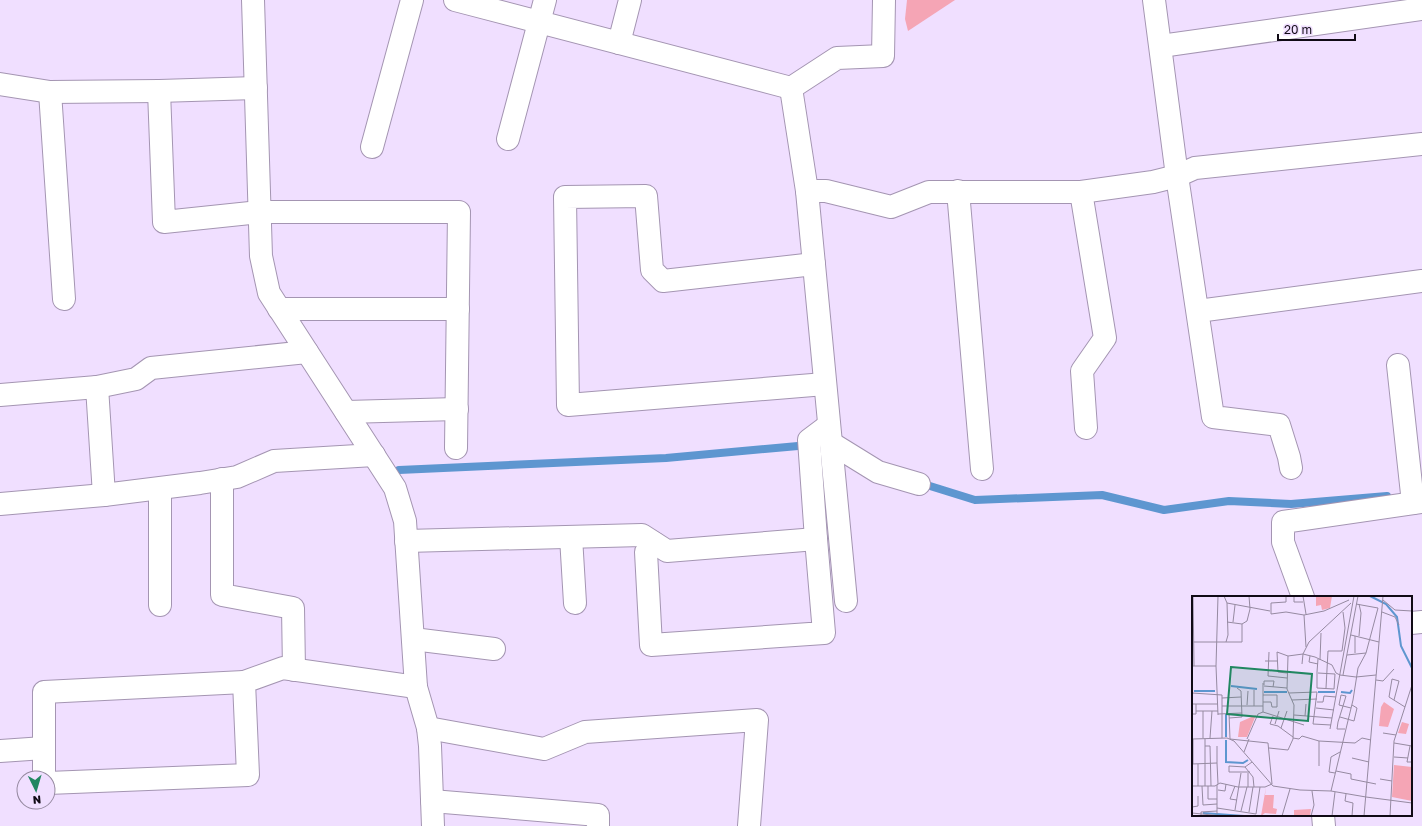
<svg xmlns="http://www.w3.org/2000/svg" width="1422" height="826" font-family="'Golos Text',sans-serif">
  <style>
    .green { fill: #f5a5b5 }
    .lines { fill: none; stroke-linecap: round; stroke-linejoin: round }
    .stream { stroke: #5e96d0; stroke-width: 8 }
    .minor-casing { stroke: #a495b2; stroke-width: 24 }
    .minor { stroke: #fff; stroke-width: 22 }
    .inset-river { fill: none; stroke: #5e96d0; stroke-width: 2 }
    .inset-road { fill: none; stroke: #968aa1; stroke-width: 1 }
    .view { fill: #218761; fill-opacity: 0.15; stroke: #218761; stroke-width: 2 }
    .inset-edge { fill: none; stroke: #100a15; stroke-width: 2 }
  </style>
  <rect width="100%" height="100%" fill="#f0dfff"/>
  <path class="green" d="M907 0H955L908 31 905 19Z"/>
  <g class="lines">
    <g class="stream">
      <path d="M399 470 666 458 798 446"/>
      <path d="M930 486 975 500 1102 495 1164 510 1229 501 1291 504 1387 496"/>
    </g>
    <defs>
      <g id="minor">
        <path d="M253 0 261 256 269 293 395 488 405 521 416 687 428 728 430 746 433 826"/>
        <path d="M455 0 791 88 837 58 883 56 884 0"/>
        <path d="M1154 0 1177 176 1213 417 1279 425 1289 457 1291 468"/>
        <path d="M619 43 630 0"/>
        <path d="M1161 46 1422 9"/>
        <path d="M0 84 50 92 159 91 256 88"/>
        <path d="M791 88 807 191 846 601"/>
        <path d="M159 91 164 222 260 212H459L456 448"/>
        <path d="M50 92 64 299"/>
        <path d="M508 139 545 0"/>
        <path d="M372 147 412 0"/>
        <path d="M807 191H826L891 207 929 192H1081L1153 182 1177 176 1195 168 1422 144"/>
        <path d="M958 191 982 469"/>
        <path d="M1081 192 1105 338 1082 371 1086 428"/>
        <path d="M814 264 663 281 652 270 646 196 565 197 568 405 825 384"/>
        <path d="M279 309H458"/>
        <path d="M1198 311 1422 281"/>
        <path d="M1398 365 1413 503"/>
        <path d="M97 387 104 495"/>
        <path d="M0 395 97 387 136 379 151 368 307 352"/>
        <path d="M346 412 457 409"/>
        <path d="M831 443 878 472 919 484"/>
        <path d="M222 479V595L293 608 294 670"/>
        <path d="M0 504 104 495 200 483 237 477 274 461 374 455"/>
        <path d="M571 537 575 603"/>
        <path d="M406 541 642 535 667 551 816 539"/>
        <path d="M654 543 646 552 651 645 824 633 816 539 809 440 829 425"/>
        <path d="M1303 597 1283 542V522L1422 502"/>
        <path d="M160 605V489"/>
        <path d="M1411 623 1422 622"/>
        <path d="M413 639 494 649"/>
        <path d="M428 728 544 749 585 732 757 720 749 826"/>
        <path d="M0 751 44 748"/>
        <path d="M44 778V692L244 682"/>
        <path d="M48 783 248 775 244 682 283 668 416 687"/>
        <path d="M432 801 598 815V826"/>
        <path d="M1323 815 1324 826"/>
      </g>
    </defs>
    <use href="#minor" class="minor-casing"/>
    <use href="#minor" class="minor"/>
  </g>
  <g transform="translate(1192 596)">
    <rect width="220" height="220" fill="#f0dfff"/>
    <path d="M124 0H140L138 12 130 14 129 9 124 10ZM192 106 202 113 196 131 187 130 189 111ZM64 119 55 141H46L48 126ZM210 126 217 128 214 138 206 137ZM202 169 220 171V205L200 201ZM74 191 73 199H82L81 212 85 213 84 218 73 217 69 220ZM119 213 118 220H102V214Z" fill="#f5a5b5"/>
    <path class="inset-river" d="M178 0 194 8 205 21 209 50 220 72M39 90 65 93M2 95H23M72 96H95M126 96H143M149 96 158 97 160 94M34 118V141M34 144V166L51 167 56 164M11 217 52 220"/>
    <path class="inset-road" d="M1 0 2 70M26 0 24 70 26 119M32 0 35 7 36 39 34 46M94 0V6L79 7V18L94 16 112 19 132 15 157 4M102 0V6H111M111 0 114 18M191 4 203 14 220 15M35 7 78 15M164 8 186 12M167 8 169 17 167 40M190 16 203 21 207 29M112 19 114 51M35 26 50 28 55 25 58 13 57 0M41 26 43 9M159 39 187 46M163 40V57M1 46H50V28M77 56 76 80 95 82M155 59 174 57M118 60 117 66 126 68M128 64 129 37M73 65H86M110 68 111 58 117 46 159 7M0 70H24M95 77 86 76 85 56 96 60 111 58 123 61 140 69 144 77 148 79 164 81 184 79M126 77 143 78 142 93 125 92V76L126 63M151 79 166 0M184 84 191 85 202 73M71 87V116M72 89V85H82L81 91M72 90 95 92M134 92 136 55H150L153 32 151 16M62 94V110M0 97 30 99V142M97 97 125 96 121 128 139 129M71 99H85V111H80L79 106H71M30 102 49 101M100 104 125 103M202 104 207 85 200 83 197 101 213 111M125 106H131L132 100 144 101M0 108H26M55 109 56 95M30 110H71M124 112 142 114M4 115H26M11 115V142M0 118H4V108M26 118 50 117M102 119 140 122M81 120 78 128 86 130 101 141M113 120 114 108M148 121 162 125 165 112 160 109M37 122 50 121 49 95 45 92M83 128 87 115M89 132 95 115M138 133 162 0M153 133H145L146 126 151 110 154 100 149 99 147 109 159 112M191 137 204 139M18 142 20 115M101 142 107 143 110 140 127 145 163 147 170 142 179 144M0 143 35 142 42 145 81 190 108 194 139 195 174 201M55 143 66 118 71 116 112 129M202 147 220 150M13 150H18L19 190M218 150 215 166H220M77 152 96 154 101 143 102 109 95 93 96 60M52 156 57 143M202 161 216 162M160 162 177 166M60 166 53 171 61 181 62 191M25 167V150M0 168 25 167 26 188M1 168V143M127 170V145M53 171 37 170V176H58M144 175 159 178V183L184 188M143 177 137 176 139 161 148 156M188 183 200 185M0 190H23L28 187 46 191H73L80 188 76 147 38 143 37 117M6 190V168M10 190 11 209 25 208M13 190V143M16 190V203H25M43 190 38 203 45 204M56 191V177M26 194 33 195 34 188M139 195 161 104 166 72 174 57 186 12M154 198 153 205 161 207 160 220M174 201 220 207M0 211 6 210V200M25 212 64 218M43 214 49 177M49 215 55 191M57 216 61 191M0 217 30 220M25 218V189M64 218 68 191M9 219V216L25 215M90 220 98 193M119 220 122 209 120 195M140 220 143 196M172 220 191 0M198 220 202 145 220 89"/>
    <path class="view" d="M39 71 120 78 116 125 35 118Z"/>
    <rect width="220" height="220" class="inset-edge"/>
  </g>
  <g transform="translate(36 790) rotate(175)"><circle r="19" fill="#f0dfff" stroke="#968aa1"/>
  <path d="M0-3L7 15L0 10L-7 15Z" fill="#218761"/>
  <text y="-6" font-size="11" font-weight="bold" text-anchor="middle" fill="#100a15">N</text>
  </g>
  <path d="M1278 34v6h77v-6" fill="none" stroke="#100a15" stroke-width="2"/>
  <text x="1284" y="34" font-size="12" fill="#100a15" stroke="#f0dfff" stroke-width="3" paint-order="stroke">20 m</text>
</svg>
